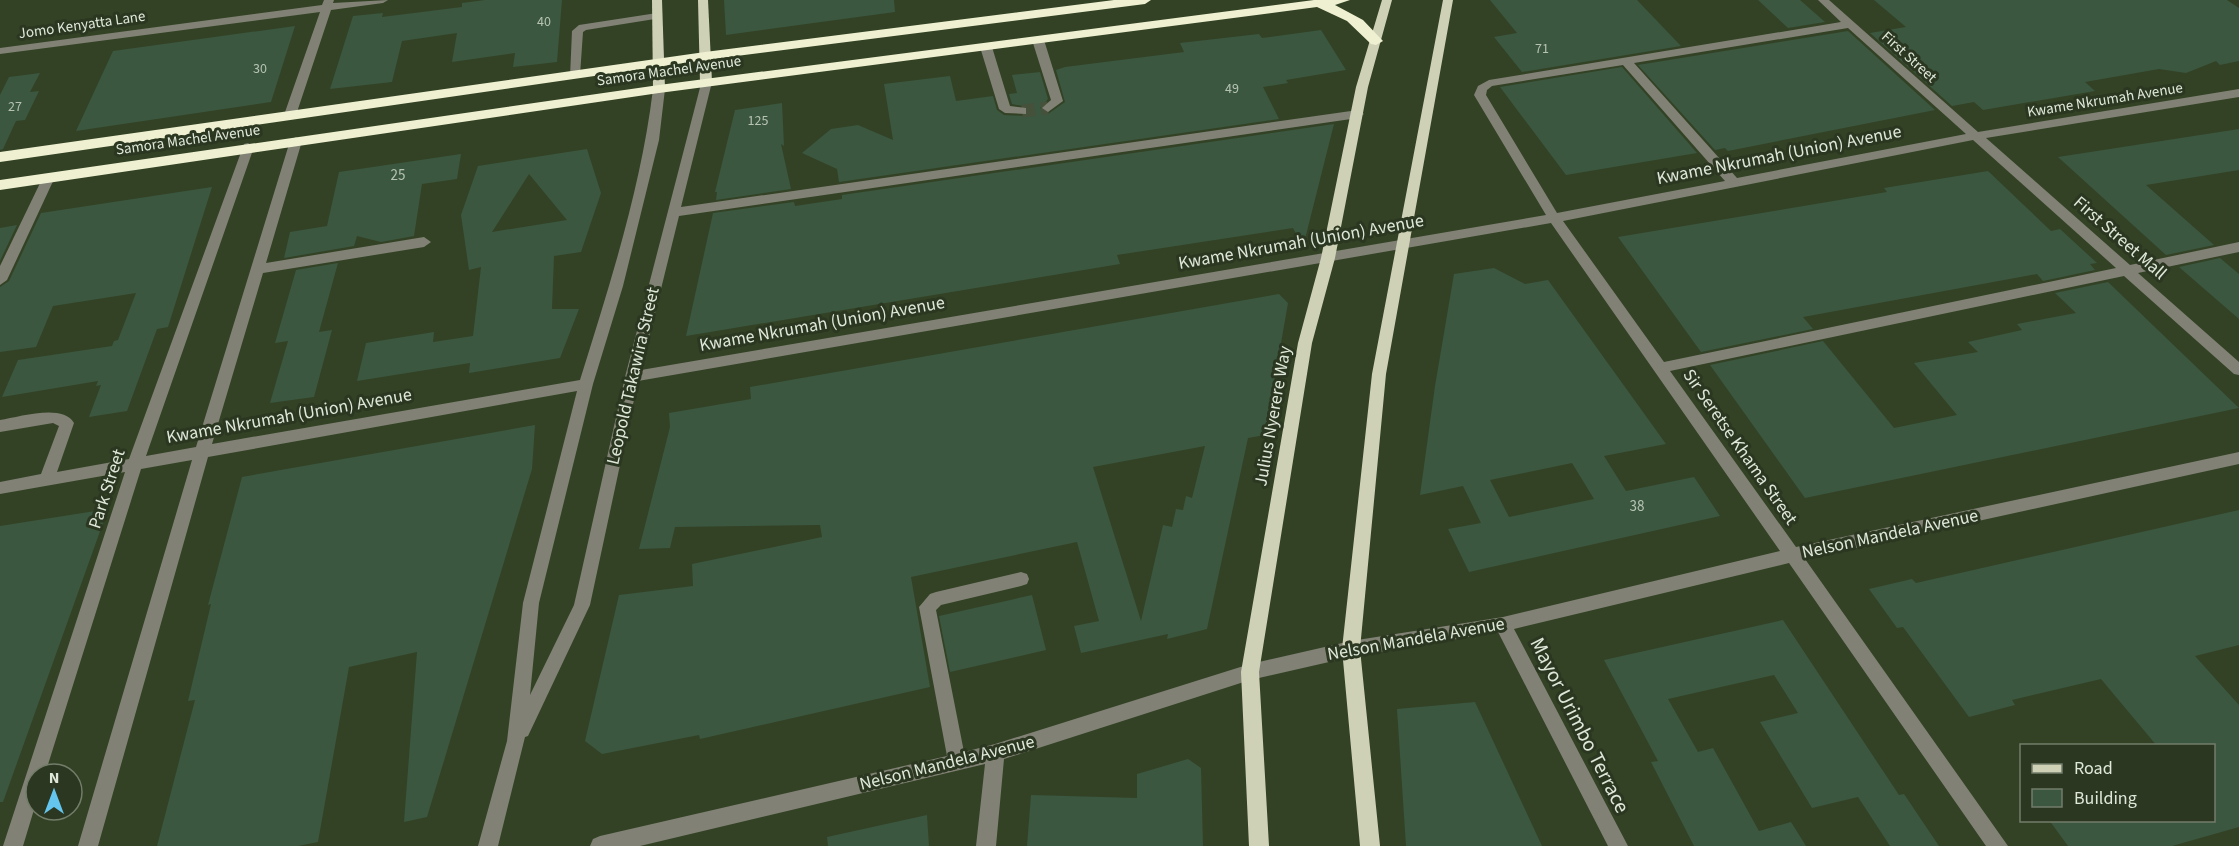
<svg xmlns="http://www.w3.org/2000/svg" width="2239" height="846" font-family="'Source Sans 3',sans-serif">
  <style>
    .built { fill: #334225; fill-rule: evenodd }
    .building { fill: #3b5740; fill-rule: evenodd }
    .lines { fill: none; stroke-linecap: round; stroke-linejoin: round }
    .minor-tunnel { stroke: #46513c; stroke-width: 13; stroke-dasharray: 13 6; stroke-linecap: butt }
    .minor { fill: #818275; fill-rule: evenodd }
    .major { fill: #cfd1b7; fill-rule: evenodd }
    .highway { fill: #eef0d1; fill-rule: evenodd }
    .labels { text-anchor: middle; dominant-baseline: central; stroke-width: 6; stroke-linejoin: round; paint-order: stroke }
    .far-number-label { font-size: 14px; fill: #b6c3b3 }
    .far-street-label { font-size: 15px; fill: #dfe7d9; stroke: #2b3720 }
    .number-label { font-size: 15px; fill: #b6c3b3 }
    .street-label { font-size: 18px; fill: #dfe7d9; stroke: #2b3720 }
    .near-street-label { font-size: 21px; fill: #dfe7d9; stroke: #2b3720 }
  </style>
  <rect width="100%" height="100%" fill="#2b3720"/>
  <path class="built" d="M0 0H2239V846H0ZM2022 746H2214V820H2022ZM36 774H72V810H36Z"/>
  <g class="building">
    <path d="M485 0H562L557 62 513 67 515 53 452 62 457 33 402 41 392 82 330 89 353 16 383 13 382 17 462 7V3Z"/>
    <path d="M724 0H894L895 12 726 35Z"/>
    <path d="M1490 0H1637L1681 46 1522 72 1494 37 1517 33Z"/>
    <path d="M1758 0H1800L1825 22 1788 28Z"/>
    <path d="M1874 0H2227L2239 8V61L2220 65 2216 61 2186 73 2159 69 2085 82 2095 91 1983 110 1974 102 1952 106 1870 33 1906 27Z"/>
    <path d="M295 26 271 102 76 131 113 51Z"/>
    <path d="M1321 30 1346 70 1286 80 1288 83 1263 87 1279 119 839 182 837 169 802 153 831 129 858 125 893 140 884 84 950 76 956 101 993 96 997 110 1004 115 1026 116 1028 107 1012 104 1009 94 1017 93 1012 75 1040 72 1048 99 1040 108 1048 114 1065 102 1056 70 1065 67 1184 52 1180 43 1259 34 1262 38Z"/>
    <path d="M1848 31 1935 110 1728 151 1725 148 1715 150 1638 65Z"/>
    <path d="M1622 67 1697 153 1566 175 1500 87Z"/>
    <path d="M40 73 30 92 39 91 25 120 16 121 3 149 0 150V95L9 77Z"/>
    <path d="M782 103 784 146 781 144 791 189 716 200 717 192H715L735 110Z"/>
    <path d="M1334 124 1303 247 1293 228 1117 255 1120 264 686 336 713 213 794 202 795 206 842 199V195Z"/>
    <path d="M2239 129V170L2146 185 2214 245 2166 255 2058 157Z"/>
    <path d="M587 149 601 193 581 252 554 256 552 309H579L560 358 469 373 470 363 357 381 366 343 434 332 433 342 473 336 481 267 469 270 461 215 478 166ZM529 174 567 220 492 232Z"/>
    <path d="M461 154 457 179 422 184 414 236 381 242 357 236 354 246 284 258 290 232 327 226 339 172Z"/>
    <path d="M1988 171 2051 231 2060 229 2097 263 2090 264 2095 270 2043 281 2037 274 1803 317 1813 329 1701 352 1618 237 1887 192 1884 188Z"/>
    <path d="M212 187 168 327 157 329 127 411 89 417 101 385 96 386 98 381 2 397 18 360 112 346 114 341 118 340 136 293 53 306 36 347 0 352V287L9 281 41 213Z"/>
    <path d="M17 225 0 261V228Z"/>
    <path d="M2220 258 2239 274V319L2179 267Z"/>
    <path d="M338 263 319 332 332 330 314 397 270 403 288 341 275 343 296 270Z"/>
    <path d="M1494 268 1525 284 1548 280 1666 444 1604 456 1626 491 1694 477 1720 516 1469 572 1448 529 1481 523 1463 486 1420 495 1435 386 1454 274ZM1572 463 1594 499 1509 517 1490 480Z"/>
    <path d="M2108 282 2239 408 1805 498 1710 365 1823 341 1894 428 1957 415 1914 363 1978 352 1968 342 2022 330 2017 324 2076 313 2055 293Z"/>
    <path d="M1279 294 1288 303 1265 435 1248 438 1207 629 1167 639 1168 634 1081 653 1074 626 1099 621 1077 542 911 577 930 687 700 739 699 735 602 754 585 741 619 595 693 586 692 564 822 537 820 525 675 527 670 548 639 549 670 427 669 413 751 399 750 387ZM1205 446 1192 498 1186 496 1183 510 1176 509 1172 527 1163 525 1141 621 1093 467Z"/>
    <path d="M535 425 532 469 427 817 404 822 417 652 349 667 318 842 298 846H157L195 700 188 701 211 604 208 605 242 477Z"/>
    <path d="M108 509 3 802H0V526Z"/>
    <path d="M2239 510V645L2195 656 2239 705V827L2172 846H2068L2049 820H2214V746H2157L2101 679 2012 700 2015 705 1969 717 1903 627 1897 628 1869 589 1912 579 1916 583Z"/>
    <path d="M1032 595 1046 650 950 672 939 616Z"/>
    <path d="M1783 620 1899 795 1904 794 1939 846H1890L1858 797 1812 808 1760 722 1798 713 1774 675 1668 699 1698 752 1713 748 1759 831 1791 822 1806 846H1694L1651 762 1658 761 1604 660Z"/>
    <path d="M1475 702 1542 846H1406L1397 709Z"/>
    <path d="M1188 759 1201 768 1203 846H1027L1031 795 1137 798V774Z"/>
    <path d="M927 815 929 846H828L827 837Z"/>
  </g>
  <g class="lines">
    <path class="minor-tunnel" d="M1022 111 1048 108"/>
    <g class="minor">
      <path d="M324 0H334L333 3 388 0 383 3 331 10 296 115 290 119 284 115 320 12 0 54V48L322 5Z"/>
      <path d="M1818 0H1829L1978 132 2239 89V97L1986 138 2130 265 2239 242V252L2138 273 2239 362V375L2234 374 2124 276 1670 371 1796 547 2239 452V464L1805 559 2008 846H1986L1789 563 1514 629 1628 846H1608L1498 632 1351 657 1250 680 1004 759 996 846H976L985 764 640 846H590L593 839 600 836 947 756 919 607 930 594 936 592 1021 572 1027 574 1029 579 1027 584 1021 586 941 605 936 610 964 752 995 744 1250 664 1351 641 1503 617 1780 551 1551 223 638 381 590 605 528 736 525 737 498 846H478L507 741 523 603 577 391 208 457 98 846H78L192 460 141 469 45 774H36V803L23 846H3L125 472 0 494V482L41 474 59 426 53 423 0 432V420C19 417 63 403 74 423L57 472 129 459 244 144 248 143 254 147 146 456 196 447 290 141 296 137 302 141 266 263 424 237 431 242 424 247 263 273 212 444 580 380C610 284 641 188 653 89L659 85 665 89 659 140 623 286 593 384 539 603 530 695 574 605 625 377 702 80 706 79 712 82 681 207 1358 110 1364 114 1358 118 679 216 641 370 1546 215 1474 95 1478 86 1489 80 1841 22ZM1848 28 1966 134 1737 178 1634 63ZM1623 65 1725 181 1557 213 1486 95 1487 90 1492 86ZM1973 140 2116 268 1664 362 1563 221Z"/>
      <path d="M657 13 661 14V18L586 30 583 32 580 75 578 77H570L572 31 579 25Z"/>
      <path d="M1038 37 1044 40 1063 101 1048 112 1042 108 1051 100 1032 40Z"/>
      <path d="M986 44 992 47 1010 106 1026 108V114L1005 113 999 109 980 47Z"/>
      <path d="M49 173 55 177 7 280 0 285V266L43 177Z"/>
    </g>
    <g class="major">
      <path d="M652 0H662L665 89 659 93 653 89Z"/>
      <path d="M698 0H708L712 82 706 85 700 82Z"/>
      <path d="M1382 0H1392L1368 87 1335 258 1312 343 1259 672 1269 846H1249L1241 672 1298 343 1321 258 1356 87Z"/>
      <path d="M1443 0H1453L1386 374 1360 649 1380 846H1360L1342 649 1372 374Z"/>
    </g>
    <g class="highway">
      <path d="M1114 0H1151L1145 4 705 60 0 162V152L705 52Z"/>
      <path d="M1314 0H1350L1335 5 1363 20 1383 41 1376 45 1371 44 1347 21 1317 7 659 93 0 190V180L659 85Z"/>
    </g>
  </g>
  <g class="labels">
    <g class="far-number-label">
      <text x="544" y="22">40</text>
      <text x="1542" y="49">71</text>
      <text x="260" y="69">30</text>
      <text x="1232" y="89">49</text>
      <text x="15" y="107">27</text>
      <text x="758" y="121">125</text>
    </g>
    <g class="far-street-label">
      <text transform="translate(82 25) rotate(-8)">Jomo Kenyatta Lane</text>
      <text transform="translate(1909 57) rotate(42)">First Street</text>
      <text transform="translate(669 71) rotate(-8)">Samora Machel Avenue</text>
      <text transform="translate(2105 100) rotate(-9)">Kwame Nkrumah Avenue</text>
      <text transform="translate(188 140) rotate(-8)">Samora Machel Avenue</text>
    </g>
    <g class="number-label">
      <text x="398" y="175">25</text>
      <text x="1637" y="506">38</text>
    </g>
    <g class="street-label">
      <text transform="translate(1779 155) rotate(-11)">Kwame Nkrumah (Union) Avenue</text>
      <text transform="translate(2120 238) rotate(41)">First Street Mall</text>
      <text transform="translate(1301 242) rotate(-10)">Kwame Nkrumah (Union) Avenue</text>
      <text transform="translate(822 324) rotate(-10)">Kwame Nkrumah (Union) Avenue</text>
      <text transform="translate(633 376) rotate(-77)">Leopold Takawira Street</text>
      <text transform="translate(289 416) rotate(-10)">Kwame Nkrumah (Union) Avenue</text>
      <text transform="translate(1273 416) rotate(-80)">Julius Nyerere Way</text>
      <text transform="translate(1740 447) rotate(55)">Sir Seretse Khama Street</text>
      <text transform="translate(107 489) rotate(-72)">Park Street</text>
      <text transform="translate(1890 534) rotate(-12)">Nelson Mandela Avenue</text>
      <text transform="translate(1416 639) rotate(-10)">Nelson Mandela Avenue</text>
      <text transform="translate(947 763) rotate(-14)">Nelson Mandela Avenue</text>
    </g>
    <g class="near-street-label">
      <text transform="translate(1580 725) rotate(63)">Mayor Urimbo Terrace</text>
    </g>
  </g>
  <rect x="2020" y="744" width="195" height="78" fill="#2b3720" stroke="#737d6a" stroke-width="1.5"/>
  <rect x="2032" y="764" width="30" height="9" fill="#cfd1b7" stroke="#737d6a" stroke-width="1.5"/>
  <text x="2074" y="774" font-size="18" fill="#dfe7d9">Road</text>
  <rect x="2032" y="789" width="30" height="18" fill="#3b5740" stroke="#737d6a" stroke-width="1.5"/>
  <text x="2074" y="804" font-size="18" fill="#dfe7d9">Building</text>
  <g transform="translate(54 792)"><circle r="28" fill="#2b3720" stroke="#737d6a" stroke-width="1.5"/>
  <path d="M0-4.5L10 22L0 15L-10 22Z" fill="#64c5ee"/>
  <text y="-9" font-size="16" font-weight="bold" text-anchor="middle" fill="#dfe7d9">N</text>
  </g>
</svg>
